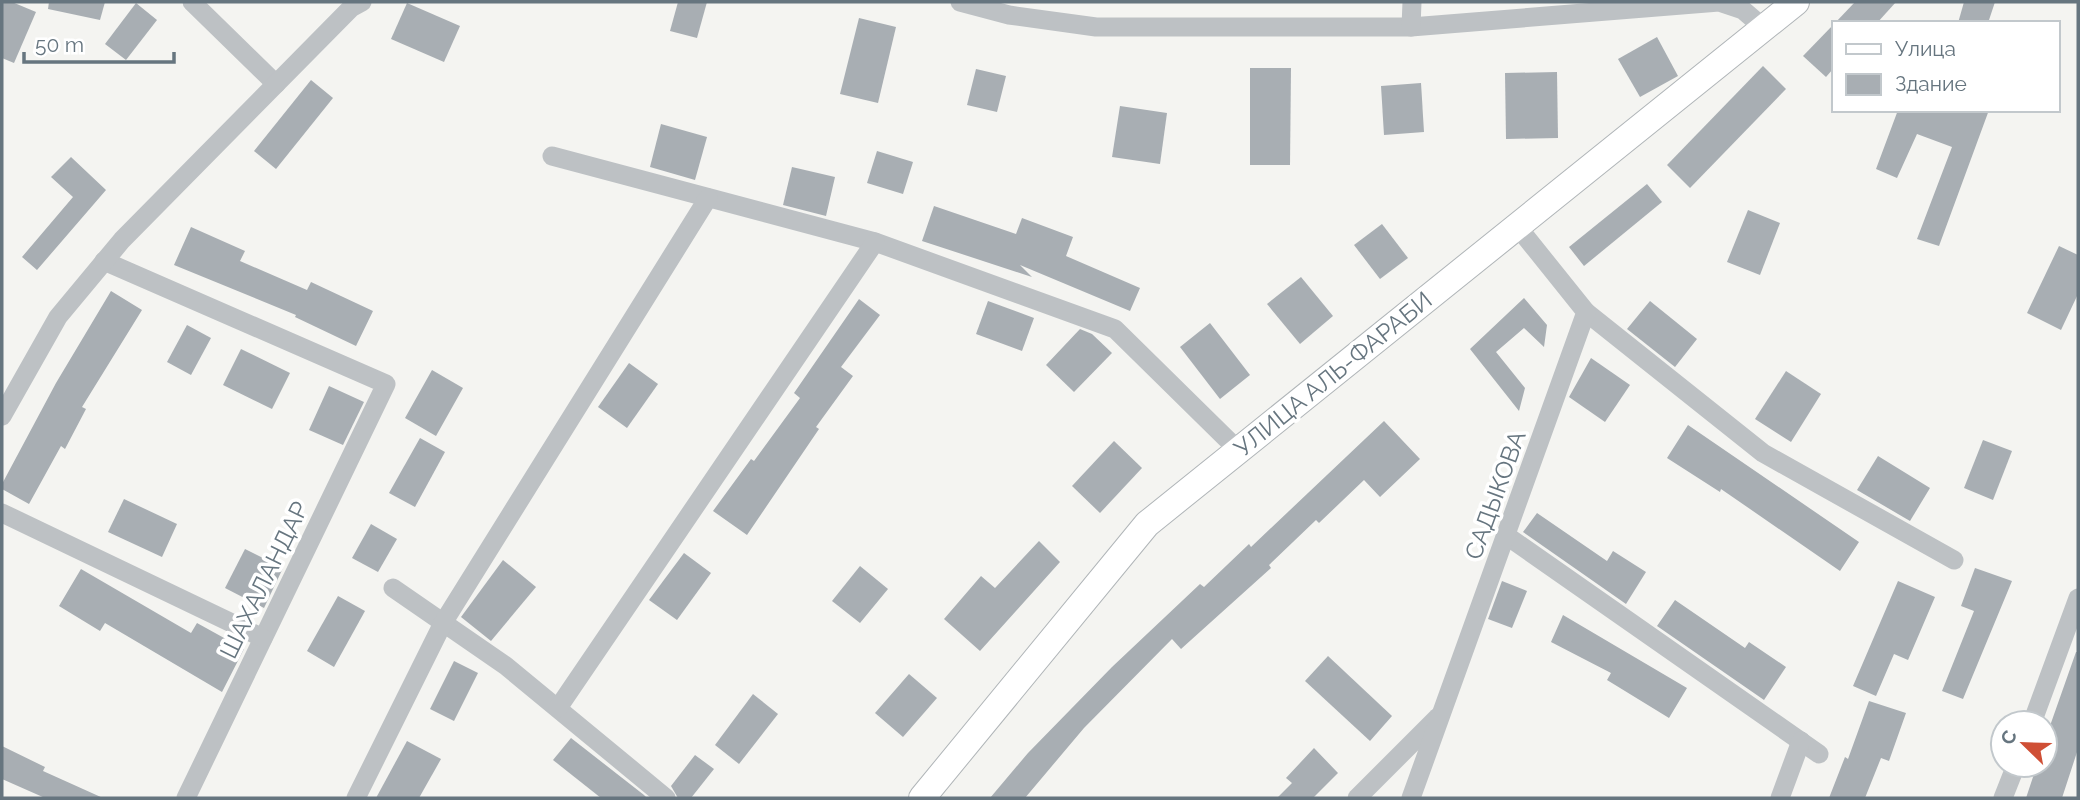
<svg xmlns="http://www.w3.org/2000/svg" width="2080" height="800" font-family="Raleway,sans-serif">
  <style>
    .building { fill: #a8aeb3 }
    .lines { fill: none; stroke-linecap: round; stroke-linejoin: round }
    .secondary-casing { stroke: #b0b5b8; stroke-width: 28 }
    .street { stroke: #bdc1c4; stroke-width: 19 }
    .secondary { stroke: #fff; stroke-width: 26 }
    .labels { text-anchor: middle; dominant-baseline: central; stroke-width: 7; stroke-linejoin: round; paint-order: stroke }
    .street-label { font-size: 24px; fill: #66757f; stroke: #fff }
  </style>
  <rect width="100%" height="100%" fill="#f4f4f1"/>
  <g class="building">
    <path d="M2 2H12L36 12 14 63 2 58Z"/>
    <path d="M49 2H105L100 20 48 9Z"/>
    <path d="M678 2H707L697 38 670 31Z"/>
    <path d="M1855 2H1896L1877 23H1835Z"/>
    <path d="M1964 2H1995L1988 23H1958Z"/>
    <path d="M136 3 157 20 126 60 105 44Z"/>
    <path d="M407 3 460 26 444 62 391 39Z"/>
    <path d="M859 18 896 27 878 103 840 94Z"/>
    <path d="M1833 25V69L1826 77 1803 56Z"/>
    <path d="M1657 37 1678 76 1640 97 1618 59Z"/>
    <path d="M1763 66 1786 89 1690 188 1667 165Z"/>
    <path d="M1250 68H1291L1290 165H1250Z"/>
    <path d="M976 69 1006 76 997 112 967 105Z"/>
    <path d="M1557 72 1558 138 1506 139 1505 73Z"/>
    <path d="M311 80 333 98 276 169 254 151Z"/>
    <path d="M1421 83 1424 132 1384 135 1381 86Z"/>
    <path d="M1120 106 1167 113 1160 164 1112 157Z"/>
    <path d="M1898 110H1989L1939 246 1917 239 1952 147 1917 134 1897 178 1876 169Z"/>
    <path d="M661 124 707 137 695 180 650 167Z"/>
    <path d="M877 151 913 162 903 194 867 183Z"/>
    <path d="M71 157 106 190 37 270 22 257 73 197 51 177Z"/>
    <path d="M792 167 835 177 826 216 783 205Z"/>
    <path d="M1647 184 1662 202 1584 266 1569 247Z"/>
    <path d="M934 206 1016 234 1022 218 1073 237 1066 256 1140 288 1130 311 1020 265 1032 277 922 241Z"/>
    <path d="M1748 210 1780 223 1760 275 1727 262Z"/>
    <path d="M1382 224 1408 258 1380 279 1354 245Z"/>
    <path d="M191 227 245 251 240 261 307 290 311 282 373 311 356 346 295 317 296 315 174 265Z"/>
    <path d="M2059 246 2078 255V294L2061 330 2027 313Z"/>
    <path d="M1301 277 1333 316 1300 344 1267 304Z"/>
    <path d="M111 291 142 310 82 407 86 409 65 449 61 446 29 504 2 489V484L56 383Z"/>
    <path d="M1524 298 1547 325 1544 347 1524 328 1496 352 1525 388 1519 411 1470 349Z"/>
    <path d="M859 299 880 315 841 367 853 376 816 427 819 429 747 535 713 511 751 459 754 461 800 398 794 393Z"/>
    <path d="M988 301 1034 318 1022 351 976 334Z"/>
    <path d="M1650 301 1697 339 1675 367 1627 329Z"/>
    <path d="M1210 323 1250 375 1220 399 1180 347Z"/>
    <path d="M187 325 211 338 191 375 167 362Z"/>
    <path d="M1080 329 1092 334 1112 353 1074 392 1046 365Z"/>
    <path d="M241 349 290 373 272 409 223 385Z"/>
    <path d="M1591 358 1630 385 1605 422 1569 397Z"/>
    <path d="M629 363 658 384 627 428 598 407Z"/>
    <path d="M432 370 463 388 436 436 405 418Z"/>
    <path d="M1786 371 1821 394 1791 442 1755 419Z"/>
    <path d="M329 386 364 402 343 445 309 430Z"/>
    <path d="M1384 421 1420 459 1380 497 1364 480 1319 523 1316 520 1269 565 1271 568 1181 649 1172 639 1084 728 1025 798H990L1028 753 1112 667 1200 584 1204 587 1249 544 1251 547Z"/>
    <path d="M1688 425 1859 542 1840 571 1721 489 1720 492 1667 458Z"/>
    <path d="M420 438 445 452 415 507 389 493Z"/>
    <path d="M1983 440 2012 451 1993 500 1964 488Z"/>
    <path d="M1114 441 1142 468 1100 513 1072 486Z"/>
    <path d="M1878 456 1930 488 1910 521 1857 490Z"/>
    <path d="M124 499 177 524 162 557 108 532Z"/>
    <path d="M1537 513 1607 561 1613 551 1646 572 1626 604 1523 532Z"/>
    <path d="M371 524 397 539 378 572 352 558Z"/>
    <path d="M1039 541 1060 562 980 651 944 619 981 576 995 588Z"/>
    <path d="M245 549 283 568 264 608 225 588Z"/>
    <path d="M684 553 711 573 677 620 649 600Z"/>
    <path d="M503 560 536 587 491 641 461 617Z"/>
    <path d="M860 566 888 589 860 623 832 601Z"/>
    <path d="M1975 568 2012 581 1963 699 1942 691 1974 611 1961 606Z"/>
    <path d="M81 569 191 633 197 623 244 649 222 692 105 623 100 631 59 606Z"/>
    <path d="M1502 581 1527 591 1512 628 1488 619Z"/>
    <path d="M1898 581 1935 597 1908 660 1894 654 1876 696 1853 686Z"/>
    <path d="M338 596 365 611 334 667 307 651Z"/>
    <path d="M1675 600 1745 648 1749 642 1786 667 1764 700 1657 626Z"/>
    <path d="M1563 615 1687 688 1669 718 1607 680 1611 673 1551 642Z"/>
    <path d="M2076 652H2078V749L2062 798H2026L2037 765H2045V740Z"/>
    <path d="M1328 656 1392 716 1370 741 1305 681Z"/>
    <path d="M454 661 478 673 454 721 430 709Z"/>
    <path d="M909 674 937 698 903 737 875 713Z"/>
    <path d="M753 694 778 714 739 764 715 745Z"/>
    <path d="M1869 701 1906 713 1889 761 1881 758 1865 798H1829L1845 757 1848 759Z"/>
    <path d="M571 738 644 795 647 798H601L553 760Z"/>
    <path d="M407 741 441 759 419 798H376Z"/>
    <path d="M2 746 45 767 43 771 103 798H45L2 779Z"/>
    <path d="M1314 748 1338 773 1313 798H1277L1292 783 1286 778Z"/>
    <path d="M695 755 714 769 691 798H678L671 786Z"/>
  </g>
  <g class="lines">
    <defs>
      <path id="secondary" d="M922 798 1147 524 1796 2"/>
    </defs>
    <use href="#secondary" class="secondary-casing"/>
    <g class="street">
      <path d="M192 2 276 84"/>
      <path d="M960 2 1009 15 1096 27H1411L1719 2 1743 10 1765 29"/>
      <path d="M1411 27 1412 2"/>
      <path d="M552 156 875 242 1115 329 1238 450"/>
      <path d="M104 261 386 384 186 798"/>
      <path d="M1586 312 1763 453 1954 560"/>
      <path d="M2 416 58 317 122 240 351 8 362 2"/>
      <path d="M2 513 263 638"/>
      <path d="M1507 536 1819 754"/>
      <path d="M393 588 506 666 666 798"/>
      <path d="M558 708 875 242"/>
      <path d="M2032 723 2078 598"/>
      <path d="M356 798 443 623 708 198"/>
      <path d="M1357 798 1438 717"/>
      <path d="M1411 798 1586 312 1517 226"/>
      <path d="M1780 798 1801 741"/>
      <path d="M2003 798 2016 765"/>
    </g>
    <use href="#secondary" class="secondary"/>
  </g>
  <g class="labels">
    <g class="street-label">
      <text transform="translate(1333 374) rotate(-39)">УЛИЦА АЛЬ-ФАРАБИ</text>
      <text transform="translate(1495 495) rotate(-70)">САДЫКОВА</text>
      <text transform="translate(264 580) rotate(-64)">ШАХАЛАНДАР</text>
    </g>
  </g>
  <rect width="2080" height="800" fill="none" stroke="#66757f" stroke-width="7"/>
  <rect x="1832" y="21" width="228" height="91" fill="#ffffff" stroke="#c2c8cc" stroke-width="2"/>
  <rect x="1846" y="44" width="35" height="10" fill="#ffffff" stroke="#c2c8cc" stroke-width="2"/>
  <text x="1895" y="56" font-size="21" fill="#66757f">Улица</text>
  <rect x="1846" y="74" width="35" height="21" fill="#a8aeb3" stroke="#c2c8cc" stroke-width="2"/>
  <text x="1895" y="91" font-size="21" fill="#66757f">Здание</text>
  <g transform="translate(2024 744) rotate(293)"><circle r="33" fill="#ffffff" stroke="#c2c8cc" stroke-width="2"/>
  <path d="M0-5L12 26L0 18L-12 26Z" fill="#cf4f35"/>
  <text y="-10" font-size="19" font-weight="bold" text-anchor="middle" fill="#66757f">С</text>
  </g>
  <path d="M24 52v10h150v-10" fill="none" stroke="#66757f" stroke-width="3.5"/>
  <text x="35" y="52" font-size="21" fill="#66757f" stroke="#ffffff" stroke-width="5" paint-order="stroke">50 m</text>
</svg>
